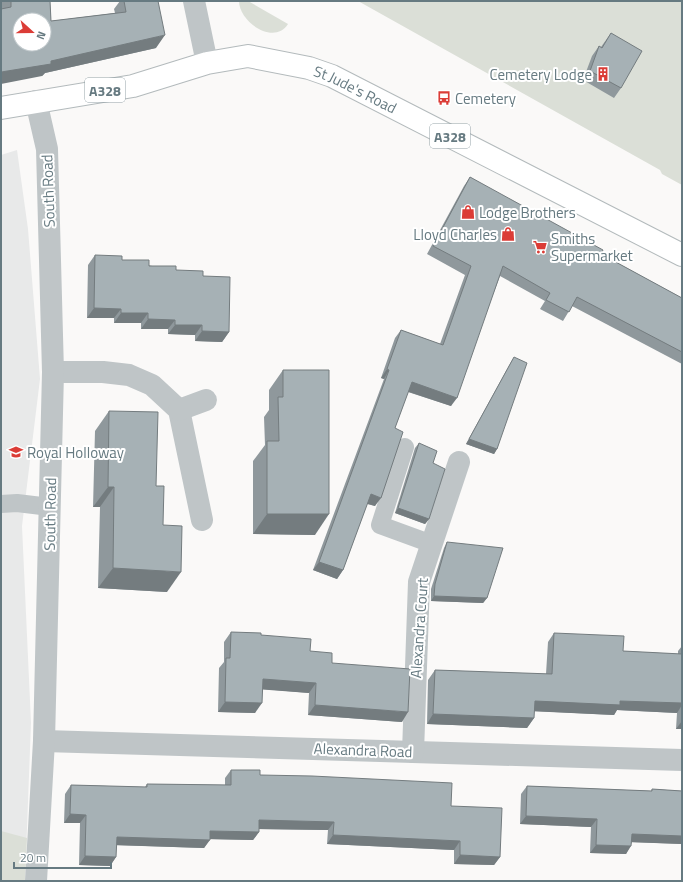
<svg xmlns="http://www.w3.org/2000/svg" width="683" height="882" font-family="'Titillium Web',sans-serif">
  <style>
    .built { fill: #e8e9e9 }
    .green { fill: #dbdfd7 }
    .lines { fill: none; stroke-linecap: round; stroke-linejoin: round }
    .primary-casing { stroke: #b3babc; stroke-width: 24 }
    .lane { stroke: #bfc5c7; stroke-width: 18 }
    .street { stroke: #bfc5c7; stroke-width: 22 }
    .primary { stroke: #fff; stroke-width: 22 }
    .wall { fill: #8f989c }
    .shaded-wall { fill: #747c7f }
    .building { fill: #a6b1b5; stroke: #747c7f; fill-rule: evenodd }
    .labels { text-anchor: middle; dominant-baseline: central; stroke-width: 4; stroke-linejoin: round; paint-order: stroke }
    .shield { fill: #fff; stroke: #94a2a7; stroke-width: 1 }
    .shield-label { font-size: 14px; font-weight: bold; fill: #667a81 }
    .poi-label { font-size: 15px; fill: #667a81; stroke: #fff; text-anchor: start }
    .street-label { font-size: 15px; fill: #667a81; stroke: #fff }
  </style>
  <rect width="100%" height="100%" fill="#faf9f8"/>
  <path class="built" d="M17 150 28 229 40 379 22 526 31 723 25 881H1V155Z"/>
  <g class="green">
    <path d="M239 1H248L288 24C274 46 239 22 239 1Z"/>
    <path d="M358 1H682V185L662 174 660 170Z"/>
    <path d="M1 831 27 838 25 881H1Z"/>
  </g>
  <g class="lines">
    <defs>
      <g id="primary">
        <path id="s1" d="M1 108 133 86 207 63 248 56 309 68 332 76 682 255"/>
      </g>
    </defs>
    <use href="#primary" class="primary-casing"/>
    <g class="lane">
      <path d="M405 447 380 525 432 544"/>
      <path d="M1 504 17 503 50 507"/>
    </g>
    <g class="street">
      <path d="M194 1 207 63"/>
      <path d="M53 372H103L129 375 152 385 179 410 202 520"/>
      <path d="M179 410 206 400"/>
      <path d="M44 741 682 760"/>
      <path d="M413 752 419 582 459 462"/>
      <path d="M36 881 44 741 53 372 47 149 36 101"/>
    </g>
    <use href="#primary" class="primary"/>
  </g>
  <g class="wall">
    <path d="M2 1H50L51 21 115 13 114 9 120 1H158L156 48 45 73 42 76 2 9Z"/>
    <path d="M611 33 621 88 614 98 583 80 592 56 599 46 601 47Z"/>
    <path d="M470 177 601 254 682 298V364L572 306 563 321 540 309 545 301 500 276 451 406 408 392 395 428 375 506 367 504 343 570 337 579 313 570 384 379 381 378 395 338 401 330 440 344 465 275 427 254 464 186Z"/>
    <path d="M95 255 122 260 203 276 229 332 222 342 195 341V335L168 334V329H141V323H114V318H87L88 265Z"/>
    <path d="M514 357 497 449 494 454 466 444 511 362Z"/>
    <path d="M283 370 315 535 253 534V461L265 445 264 417 269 410V390Z"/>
    <path d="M109 411 156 486 163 525 167 592 98 588 100 507H93L95 431Z"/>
    <path d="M419 443 433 463 429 519 425 524 395 513 415 448Z"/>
    <path d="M447 542 487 598 483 603 431 601V589L444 548Z"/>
    <path d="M231 632 261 635 310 651 332 663 402 722 308 715 309 693 263 689 255 713 218 712 219 668 224 662V642Z"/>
    <path d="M554 633 623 651 678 654V651L682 646V729H676L677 713 617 710 614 715 534 711V718L527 728 427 724 428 680 435 670 546 674 548 642Z"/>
    <path d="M231 770 260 775 451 806 500 857 494 865 454 864V850L327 844 328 830 259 829V832L253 840 210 839 204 848 116 845V857L110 866 79 865 80 823H64L65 794 71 785 145 787 147 784 225 785V778Z"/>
    <path d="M527 786 651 791 652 789 682 791V844L632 842 626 854 590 853 591 827 520 824 521 794Z"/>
  </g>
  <g class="shaded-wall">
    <path d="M165 35 156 48 45 73 42 76 1 84V72Z"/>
    <path d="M94 308 121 309 114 318H87Z"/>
    <path d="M121 313H148L141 323H114Z"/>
    <path d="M148 319 175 320 168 329H141Z"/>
    <path d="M175 325H202L195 335 168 334Z"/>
    <path d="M202 331 229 332 222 342 195 341Z"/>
    <path d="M387 369 389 370 384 379 381 378Z"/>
    <path d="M412 382 457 398 451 406 406 391Z"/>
    <path d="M469 439 497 449 494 454 466 444Z"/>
    <path d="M108 487H114L100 507H93Z"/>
    <path d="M371 494 381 498 375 506 365 503Z"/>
    <path d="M398 508 429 519 425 524 395 513Z"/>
    <path d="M267 514H329L315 535 253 534Z"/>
    <path d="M319 562 343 570 337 579 313 570Z"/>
    <path d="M113 568 181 572 167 592 98 588Z"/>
    <path d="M434 596 487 598 483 603 431 601Z"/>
    <path d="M263 679 316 683 309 693 256 689Z"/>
    <path d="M535 701H620L682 703V705L677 713 617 710 614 715 528 711Z"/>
    <path d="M225 702 262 703 255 713 218 712Z"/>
    <path d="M315 705 408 712 402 722 308 715Z"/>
    <path d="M433 714 534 718 527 728 427 724Z"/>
    <path d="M682 721V729H676Z"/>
    <path d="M70 814 86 815 80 823H64Z"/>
    <path d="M526 816 597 819 591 827 520 824Z"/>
    <path d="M259 820 334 822 328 830 253 829Z"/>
    <path d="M210 831 259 832 253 840 204 839Z"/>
    <path d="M632 834 682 836V844L626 842Z"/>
    <path d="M333 835 460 841 454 850 327 844Z"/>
    <path d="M117 837 210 840 204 848 111 845Z"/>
    <path d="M596 845 631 846 626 854 590 853Z"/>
    <path d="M460 855 500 857 494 865 454 864Z"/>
    <path d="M85 856 116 857 110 866 79 865Z"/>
  </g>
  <g class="building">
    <path d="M11 1H50L51 21 126 12 124 1H158L165 35 51 61V64L1 72V9L11 7ZM20 20H44V44H20Z"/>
    <path d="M611 33 642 51 621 88 590 71 599 46 602 48Z"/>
    <path d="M470 177 603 250 601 254 682 298V352L577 297 569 312 546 300 550 293 503 266 457 398 412 382 395 428 403 432 381 498 371 494 343 570 319 562 389 370 387 369 401 330 443 345 471 266 433 246Z"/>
    <path d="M95 255 122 256V260H149V266H176V270L203 271V276L230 277 229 332 202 331V325H175V320L148 319V313H121V309L94 308Z"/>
    <path d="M514 357 527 363 497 449 469 439Z"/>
    <path d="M283 370H329V514H267V441H279L278 397H283Z"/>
    <path d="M109 411 158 412 156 486H164L163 525 182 526 181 572 113 568 114 487H108Z"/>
    <path d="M419 443 437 451 433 463 445 469 429 519 398 508Z"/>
    <path d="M447 542 503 548 487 598 434 596 435 584Z"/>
    <path d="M231 632 261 633V635L311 639 310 651 332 653V663L410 669 408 712 315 705 316 683 263 679 262 703 225 702 226 658H230Z"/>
    <path d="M554 633 624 636 623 651 682 654V703L620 701V705L535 701 534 718 433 714 435 670 552 674Z"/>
    <path d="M231 770H260V775L312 776 452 783 451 806 502 808 500 857 460 855V841L333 835 334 822 259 820V832L210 831V840L117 837 116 857 85 856 86 815 70 814 71 785 147 787V784L231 785Z"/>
    <path d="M527 786 652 791V789L682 791V836L632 834 631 846 596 845 597 819 526 816Z"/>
  </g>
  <defs>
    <symbol id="building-bare" viewBox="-9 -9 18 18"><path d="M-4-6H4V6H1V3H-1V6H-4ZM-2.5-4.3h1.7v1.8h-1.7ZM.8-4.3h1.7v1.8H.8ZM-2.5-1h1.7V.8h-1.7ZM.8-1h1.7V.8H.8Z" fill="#db3c36" stroke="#fff" stroke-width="2.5" paint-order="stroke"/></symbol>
    <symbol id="bus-bare" viewBox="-9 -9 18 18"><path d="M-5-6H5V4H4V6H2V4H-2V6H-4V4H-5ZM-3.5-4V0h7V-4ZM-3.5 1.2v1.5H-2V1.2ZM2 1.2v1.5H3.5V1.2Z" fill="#db3c36" stroke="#fff" stroke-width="2.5" paint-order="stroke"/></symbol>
    <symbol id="shop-bare" viewBox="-9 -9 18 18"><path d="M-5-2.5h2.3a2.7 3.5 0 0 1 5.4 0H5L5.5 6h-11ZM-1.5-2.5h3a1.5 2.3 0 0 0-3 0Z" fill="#db3c36" stroke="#fff" stroke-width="2.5" paint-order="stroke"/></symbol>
    <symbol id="supermarket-bare" viewBox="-9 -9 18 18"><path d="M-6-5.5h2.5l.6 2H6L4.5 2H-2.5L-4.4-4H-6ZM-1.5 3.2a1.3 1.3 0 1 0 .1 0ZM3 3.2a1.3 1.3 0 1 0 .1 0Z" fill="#db3c36" stroke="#fff" stroke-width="2.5" paint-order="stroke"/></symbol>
    <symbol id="university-bare" viewBox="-9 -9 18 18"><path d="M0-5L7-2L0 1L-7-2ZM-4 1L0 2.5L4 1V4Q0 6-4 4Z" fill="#db3c36" stroke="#fff" stroke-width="2.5" paint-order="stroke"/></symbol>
  </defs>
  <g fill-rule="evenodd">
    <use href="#building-bare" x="593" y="64" width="20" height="20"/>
    <use href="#bus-bare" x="434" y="88" width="20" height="20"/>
    <use href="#shop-bare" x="458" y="202" width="20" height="20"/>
    <use href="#shop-bare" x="498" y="224" width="20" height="20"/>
    <use href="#supermarket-bare" x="530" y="237" width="20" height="20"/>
    <use href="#university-bare" x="6" y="442" width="20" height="20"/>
  </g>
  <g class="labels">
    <g class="shield">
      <rect x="85" y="78" width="40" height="24" rx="3"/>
      <rect x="430" y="124" width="40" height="24" rx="3"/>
    </g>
    <g class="shield-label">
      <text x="105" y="90">A328</text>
      <text x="450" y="136">A328</text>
    </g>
    <g class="poi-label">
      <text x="592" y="74" text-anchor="end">Cemetery Lodge</text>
      <text x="455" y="98">Cemetery</text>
      <text x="479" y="212">Lodge Brothers</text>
      <text x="497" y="234" text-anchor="end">Lloyd Charles</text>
      <text x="551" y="238">Smiths<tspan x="551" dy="17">Supermarket</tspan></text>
      <text x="27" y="452">Royal Holloway</text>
    </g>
    <g class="street-label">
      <text stroke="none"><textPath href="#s1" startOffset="366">St Jude's Road</textPath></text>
      <text transform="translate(48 191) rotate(-92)">South Road</text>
      <text transform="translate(50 514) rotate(-89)">South Road</text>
      <text transform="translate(419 628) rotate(-86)">Alexandra Court</text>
      <text transform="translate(363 750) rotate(2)">Alexandra Road</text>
    </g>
  </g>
  <rect width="683" height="882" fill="none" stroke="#667a81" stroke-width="4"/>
  <g transform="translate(32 32) rotate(111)"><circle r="19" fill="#ffffff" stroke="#c2cacd"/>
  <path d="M0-3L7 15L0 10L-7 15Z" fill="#db3c36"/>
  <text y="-6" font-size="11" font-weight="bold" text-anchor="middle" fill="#667a81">N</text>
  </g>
  <path d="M14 862v6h97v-6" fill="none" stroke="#667a81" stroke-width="2"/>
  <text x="20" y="862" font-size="12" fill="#667a81" stroke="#ffffff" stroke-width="3" paint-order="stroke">20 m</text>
</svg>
